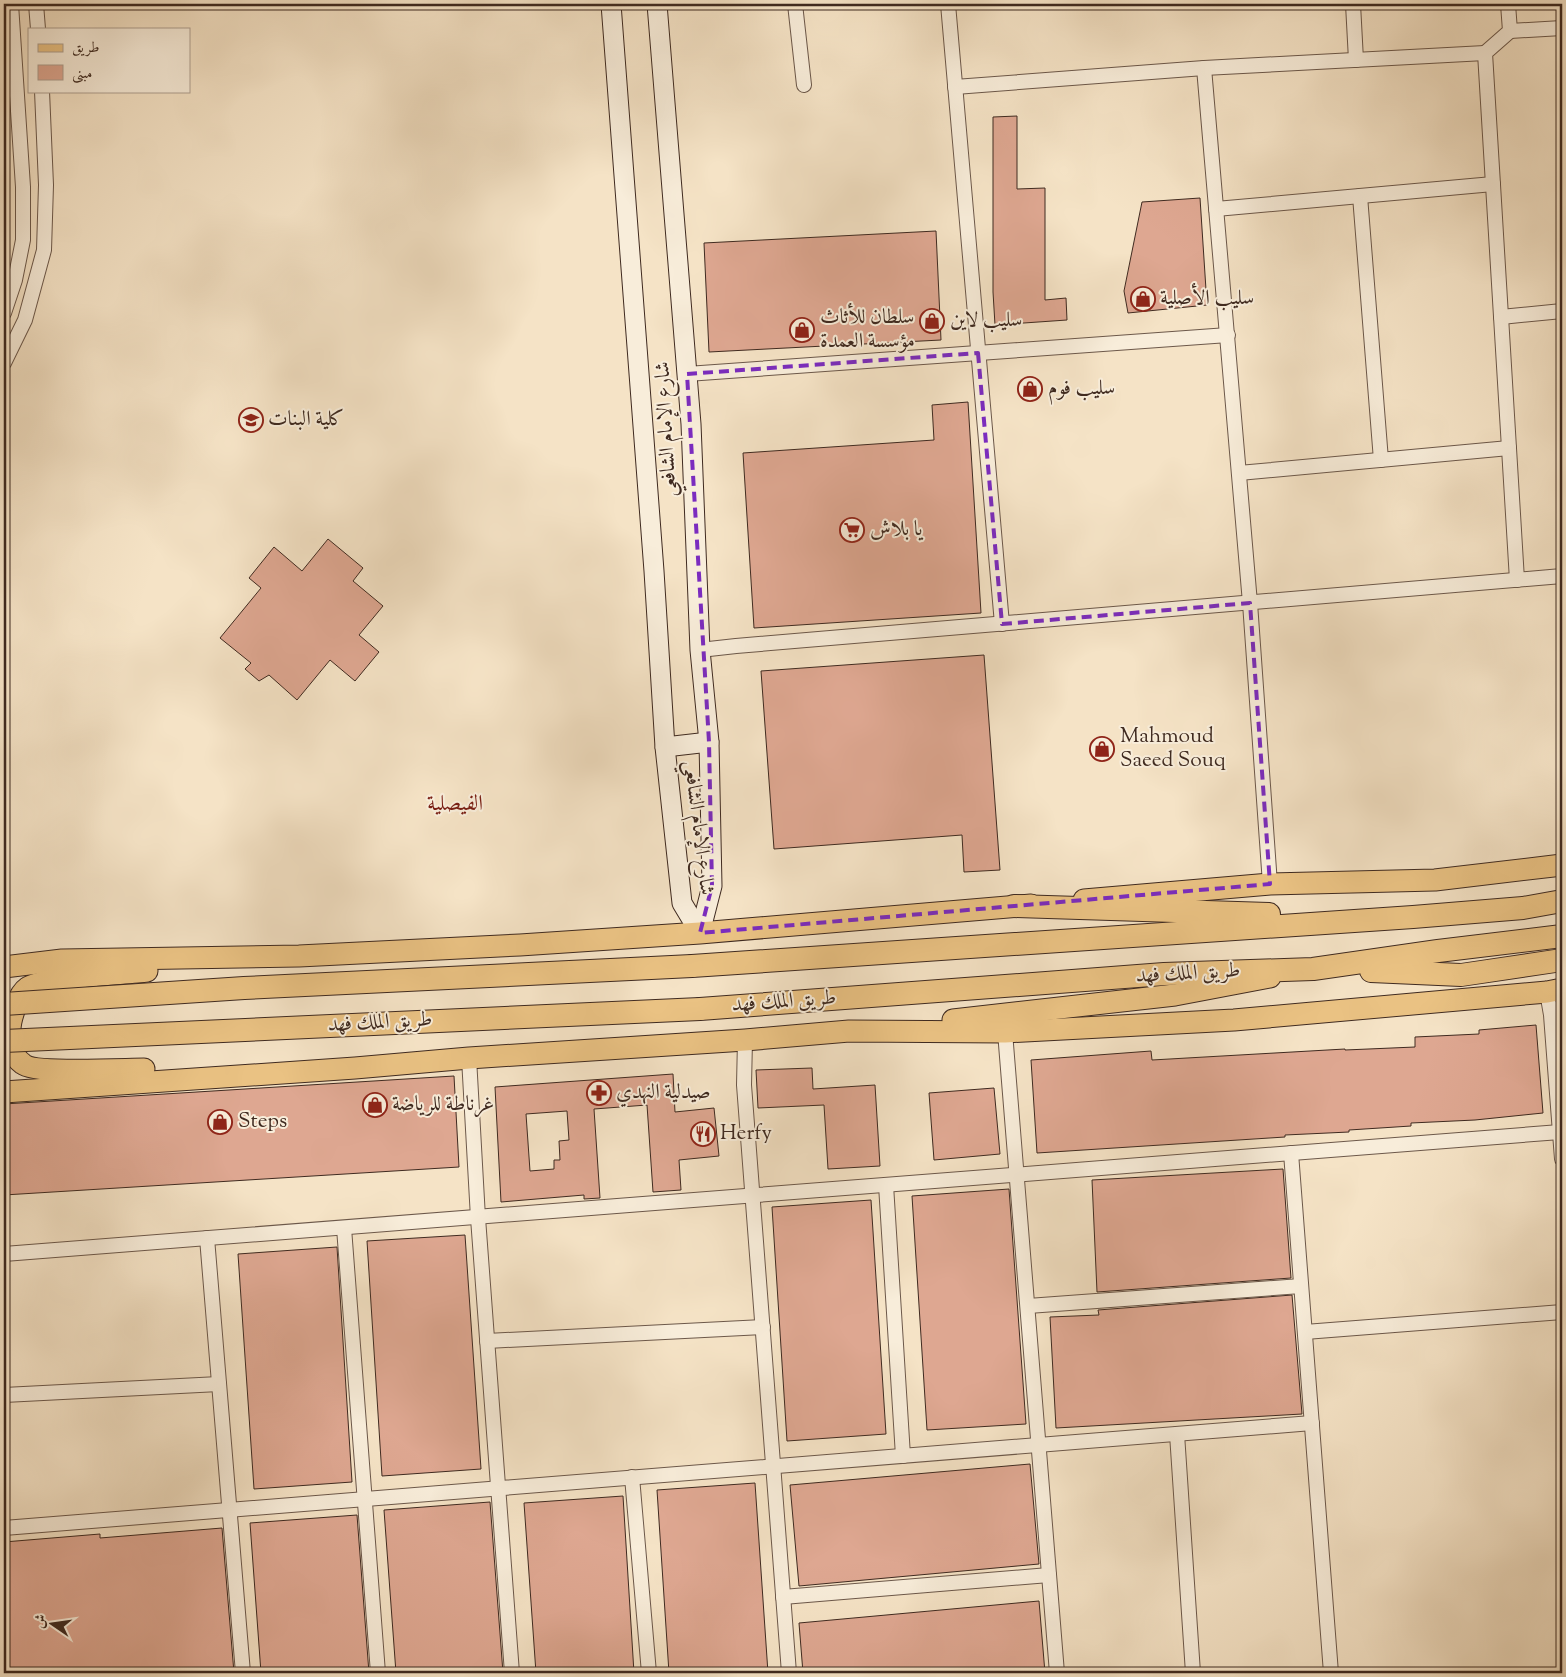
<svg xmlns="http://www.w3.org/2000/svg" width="1566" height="1677" font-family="'Sorts Mill Goudy',Amiri,serif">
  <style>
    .building { fill: #dea791; stroke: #3f2a20; fill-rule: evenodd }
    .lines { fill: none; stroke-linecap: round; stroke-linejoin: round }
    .minor-casing { stroke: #6c584a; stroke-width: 16 }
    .secondary-casing { stroke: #3f2a20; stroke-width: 21 }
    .primary-casing { stroke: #3f2a20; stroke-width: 23 }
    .trunk-casing { stroke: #3f2a20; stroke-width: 24 }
    .minor { stroke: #f8edda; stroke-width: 14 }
    .secondary { stroke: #f8edda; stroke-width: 19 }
    .primary { stroke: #eac283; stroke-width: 21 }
    .trunk { stroke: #eac283; stroke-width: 22 }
    .trunk-bridge-casing { stroke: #3f2a20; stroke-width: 24; stroke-linecap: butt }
    .trunk-bridge { stroke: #eac283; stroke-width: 22 }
    .marked { fill: none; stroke: #7b2cbf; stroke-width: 4; stroke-dasharray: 10 6; stroke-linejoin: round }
    .labels { text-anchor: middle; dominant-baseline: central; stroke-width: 4; stroke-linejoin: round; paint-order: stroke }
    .poi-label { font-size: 21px; fill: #3f2a20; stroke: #f8edda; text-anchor: start }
    .street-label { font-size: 21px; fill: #3f2a20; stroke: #f8edda }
    .neighbourhood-label { font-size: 22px; fill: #7a1f14; stroke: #f8edda }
  </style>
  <rect width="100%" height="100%" fill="#f5e3c6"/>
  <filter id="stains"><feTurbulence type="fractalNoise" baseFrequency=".004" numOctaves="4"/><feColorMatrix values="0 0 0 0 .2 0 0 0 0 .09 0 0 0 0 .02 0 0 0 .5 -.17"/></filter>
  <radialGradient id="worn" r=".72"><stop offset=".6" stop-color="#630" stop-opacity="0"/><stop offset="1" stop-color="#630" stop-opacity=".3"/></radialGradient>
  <g class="building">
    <path d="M1017 116V189L1045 188V300L1066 298 1067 320 995 325 993 292V117Z"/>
    <path d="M1200 198 1207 305 1128 313 1124 291 1142 202Z"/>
    <path d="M936 231 941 340 709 352 704 243Z"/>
    <path d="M968 402 981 613 754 628 743 453 934 440 932 405Z"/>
    <path d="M328 539 363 568 353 581 383 606 359 635 379 652 355 681 330 660 297 700 269 675 259 681 245 669 251 663 220 638 261 588 249 578 274 547 302 571Z"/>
    <path d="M984 655 1000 870 964 872 962 835 774 849 761 671Z"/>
    <path d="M1536 1025 1543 1113 1475 1120 1411 1123V1126L1349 1130V1132L1285 1135V1137L1037 1153 1031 1060 1151 1051 1152 1060 1345 1049V1050L1415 1047V1037L1479 1034V1030Z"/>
    <path d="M812 1068 813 1089 875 1085 880 1166 828 1169 824 1105 758 1108 756 1070Z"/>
    <path d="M673 1074 675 1112 714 1108 719 1156 679 1160 681 1190 653 1192 647 1105 594 1109 600 1198 584 1199V1195L501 1202 495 1087ZM567 1111 569 1140 559 1141 560 1160H554V1169L530 1171 526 1114Z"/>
    <path d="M454 1076 459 1167 4 1195V1104Z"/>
    <path d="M994 1088 1000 1154 934 1160 929 1093Z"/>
    <path d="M1283 1169 1291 1278 1097 1292 1092 1180Z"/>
    <path d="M1009 1189 1026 1424 927 1430 912 1196Z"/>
    <path d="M871 1200 886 1434 787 1441 772 1207Z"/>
    <path d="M465 1235 481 1469 382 1476 367 1241Z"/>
    <path d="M337 1247 352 1482 254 1489 238 1254Z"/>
    <path d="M1292 1295 1302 1414 1056 1428 1050 1317 1099 1315 1098 1310Z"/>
    <path d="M1030 1464 1039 1564 799 1586 790 1485Z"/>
    <path d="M755 1483 768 1673H669L657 1490Z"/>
    <path d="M623 1496 634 1673H536L524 1503Z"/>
    <path d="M490 1502 503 1673H396L384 1510Z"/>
    <path d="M357 1515 369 1673H261L250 1523Z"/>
    <path d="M222 1528 234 1673H4V1542L100 1534V1538Z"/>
    <path d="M1039 1601 1045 1673H803L799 1623Z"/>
  </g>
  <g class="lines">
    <defs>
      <g id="minor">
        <path d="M36 4 38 29"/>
        <path d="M795 4 804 85"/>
        <path d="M948 4 1002 624"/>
        <path d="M1353 4 1356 60"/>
        <path d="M1508 4 1510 31 1485 53 1517 580"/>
        <path d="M1510 31 1562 28"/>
        <path d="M1204 68 1250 603 1270 884"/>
        <path d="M955 87 1204 68 1485 53"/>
        <path d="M1360 196 1381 460"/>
        <path d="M1216 209 1493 184"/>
        <path d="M4 313 15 280 23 240V187L11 4"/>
        <path d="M1501 317 1562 311"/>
        <path d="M4 363 25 320 44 250 46 185 42 91"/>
        <path d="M687 374 1228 335"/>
        <path d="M1239 473 1509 448"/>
        <path d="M700 650 736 646 1562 576"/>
        <path d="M1547 992 1551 1015 1562 1159"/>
        <path d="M1005 1032 1057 1673"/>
        <path d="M745 1040 744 1085 789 1673"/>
        <path d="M469 1058 478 1218 512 1673"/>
        <path d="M1291 1153 1331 1673"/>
        <path d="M886 1185 903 1456"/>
        <path d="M344 1228 378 1673"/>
        <path d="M207 1238 243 1673"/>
        <path d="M4 1254 1560 1132"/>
        <path d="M1028 1306 1301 1286"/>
        <path d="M1305 1332 1562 1312"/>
        <path d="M487 1341 763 1327"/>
        <path d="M4 1395 219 1384"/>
        <path d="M1177 1434 1193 1673"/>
        <path d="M632 1477 649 1673"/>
        <path d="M4 1528 1312 1423"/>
        <path d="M783 1597 1049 1575"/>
      </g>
      <g id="secondary">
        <path d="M611 4 654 571 665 747 682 903 700 933"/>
        <path d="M657 4 691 424 700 650 709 742 712 886 700 933"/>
        <path d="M665 747 709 742"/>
      </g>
      <g id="primary">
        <path d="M1084 900 1270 884 1435 880 1562 865"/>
        <path d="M4 967 62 960 299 956 520 945 700 933 1031 905"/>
        <path d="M953 1020 1175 995 1270 977"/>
        <path d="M144 1069C124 1069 35 1074 23 1064 11 1055 9 1044 10 1030 10 1020 18 994 27 988 42 977 124 974 147 971"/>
        <path d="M4 1092 355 1068 469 1058 745 1040 849 1031 1005 1032 1234 1020 1547 992 1562 989"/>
      </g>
      <g id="trunk">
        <path d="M1014 906 1269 914"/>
        <path d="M692 966 1413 917 1523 908 1562 901"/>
        <path d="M1371 971 1461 975 1562 960"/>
        <path d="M700 1009 1164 974 1313 969 1438 951 1562 936"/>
      </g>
    </defs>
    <use href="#minor" class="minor-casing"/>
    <use href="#secondary" class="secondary-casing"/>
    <use href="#primary" class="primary-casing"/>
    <use href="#trunk" class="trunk-casing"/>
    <use href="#minor" class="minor"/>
    <use href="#secondary" class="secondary"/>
    <use href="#primary" class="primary"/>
    <use href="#trunk" class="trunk"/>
    <defs>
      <g id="trunk-bridge">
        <path d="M4 1004 244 988 692 966"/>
        <path d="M4 1041 700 1009"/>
      </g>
    </defs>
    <use href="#trunk-bridge" class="trunk-bridge-casing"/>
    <use href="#trunk-bridge" class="trunk-bridge"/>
  </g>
  <path class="marked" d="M978 353 1002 624 1250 603 1270 884 700 933 712 886 709 742 687 374Z"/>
  <defs>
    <symbol id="shop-ring" viewBox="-11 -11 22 22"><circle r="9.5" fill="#f8edda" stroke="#8f2418" stroke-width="1.5"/><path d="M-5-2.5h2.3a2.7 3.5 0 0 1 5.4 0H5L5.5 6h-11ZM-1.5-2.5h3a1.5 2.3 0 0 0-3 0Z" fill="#8f2418"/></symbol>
    <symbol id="university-ring" viewBox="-11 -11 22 22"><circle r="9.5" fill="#f8edda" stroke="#8f2418" stroke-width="1.5"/><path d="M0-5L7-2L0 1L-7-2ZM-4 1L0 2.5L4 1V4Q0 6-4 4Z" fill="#8f2418"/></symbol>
    <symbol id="supermarket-ring" viewBox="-11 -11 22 22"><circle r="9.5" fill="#f8edda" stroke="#8f2418" stroke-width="1.5"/><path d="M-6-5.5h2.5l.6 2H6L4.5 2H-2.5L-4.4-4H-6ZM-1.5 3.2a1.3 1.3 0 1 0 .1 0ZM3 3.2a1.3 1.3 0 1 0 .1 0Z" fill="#8f2418"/></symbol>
    <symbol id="pharmacy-ring" viewBox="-11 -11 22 22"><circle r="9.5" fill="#f8edda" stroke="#8f2418" stroke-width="1.5"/><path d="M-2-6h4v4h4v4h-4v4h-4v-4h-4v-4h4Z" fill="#8f2418"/></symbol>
    <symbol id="restaurant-ring" viewBox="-11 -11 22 22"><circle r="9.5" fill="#f8edda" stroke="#8f2418" stroke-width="1.5"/><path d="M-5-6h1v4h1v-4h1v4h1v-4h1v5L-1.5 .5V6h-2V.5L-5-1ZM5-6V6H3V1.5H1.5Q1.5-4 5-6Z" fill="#8f2418"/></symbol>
  </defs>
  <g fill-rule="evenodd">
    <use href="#shop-ring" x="1129" y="285" width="28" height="28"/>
    <use href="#shop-ring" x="918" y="307" width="28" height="28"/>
    <use href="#shop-ring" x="788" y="316" width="28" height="28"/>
    <use href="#shop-ring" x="1016" y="375" width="28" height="28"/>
    <use href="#university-ring" x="237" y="406" width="28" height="28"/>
    <use href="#supermarket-ring" x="838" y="516" width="28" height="28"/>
    <use href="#shop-ring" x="1088" y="735" width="28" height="28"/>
    <use href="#pharmacy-ring" x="585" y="1079" width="28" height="28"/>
    <use href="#shop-ring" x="361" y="1091" width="28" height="28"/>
    <use href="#shop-ring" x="206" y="1108" width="28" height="28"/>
    <use href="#restaurant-ring" x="689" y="1120" width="28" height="28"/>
  </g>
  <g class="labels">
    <g class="poi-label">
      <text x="1160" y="299">سليب الأصلية</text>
      <text x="820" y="318">سلطان للأثاث<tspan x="820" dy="24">مؤسسة العمدة</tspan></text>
      <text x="950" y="321">سليب لاين</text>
      <text x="1048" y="389">سليب فوم</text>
      <text x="268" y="420">كلية البنات</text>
      <text x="870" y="530">يا بلاش</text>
      <text x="1120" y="737">Mahmoud<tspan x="1120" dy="24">Saeed Souq</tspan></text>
      <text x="616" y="1093">صيدلية النهدي</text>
      <text x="392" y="1105">غرناطة للرياضة</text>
      <text x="238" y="1122">Steps</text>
      <text x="720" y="1134">Herfy</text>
    </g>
    <g class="street-label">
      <text transform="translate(667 429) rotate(-93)">شارع الإمام الشافعي</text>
      <text transform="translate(698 828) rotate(83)">شارع الإمام الشافعي</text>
      <text transform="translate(1188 974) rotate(-3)">طريق الملك فهد</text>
      <text transform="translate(784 1002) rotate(-4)">طريق الملك فهد</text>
      <text transform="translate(380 1023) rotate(-3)">طريق الملك فهد</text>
    </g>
    <g class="neighbourhood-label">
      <text x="455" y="805">الفيصلية</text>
    </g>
  </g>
  <rect width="1566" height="1677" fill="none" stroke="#f5e3c6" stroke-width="20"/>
  <rect x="5" y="5" width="1556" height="1667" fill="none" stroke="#3f2a20" stroke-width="2.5"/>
  <rect x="10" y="10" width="1546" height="1657" fill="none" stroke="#3f2a20"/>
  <rect x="28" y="28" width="162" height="65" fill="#f8edda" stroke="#ae9f90"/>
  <rect x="38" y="44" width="25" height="8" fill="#eac283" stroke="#ae9f90"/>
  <text x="72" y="52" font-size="15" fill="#3f2a20">طريق</text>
  <rect x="38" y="65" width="25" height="15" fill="#dea791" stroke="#ae9f90"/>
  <text x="72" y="78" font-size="15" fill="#3f2a20">مبنى</text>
  <g transform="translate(52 1624) rotate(283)" stroke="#f8edda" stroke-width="4" paint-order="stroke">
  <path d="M0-4L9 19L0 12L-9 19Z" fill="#3f2a20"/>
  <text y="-8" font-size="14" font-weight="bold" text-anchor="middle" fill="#3f2a20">ش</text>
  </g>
  <rect width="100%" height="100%" filter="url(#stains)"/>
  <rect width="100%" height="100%" fill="url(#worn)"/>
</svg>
